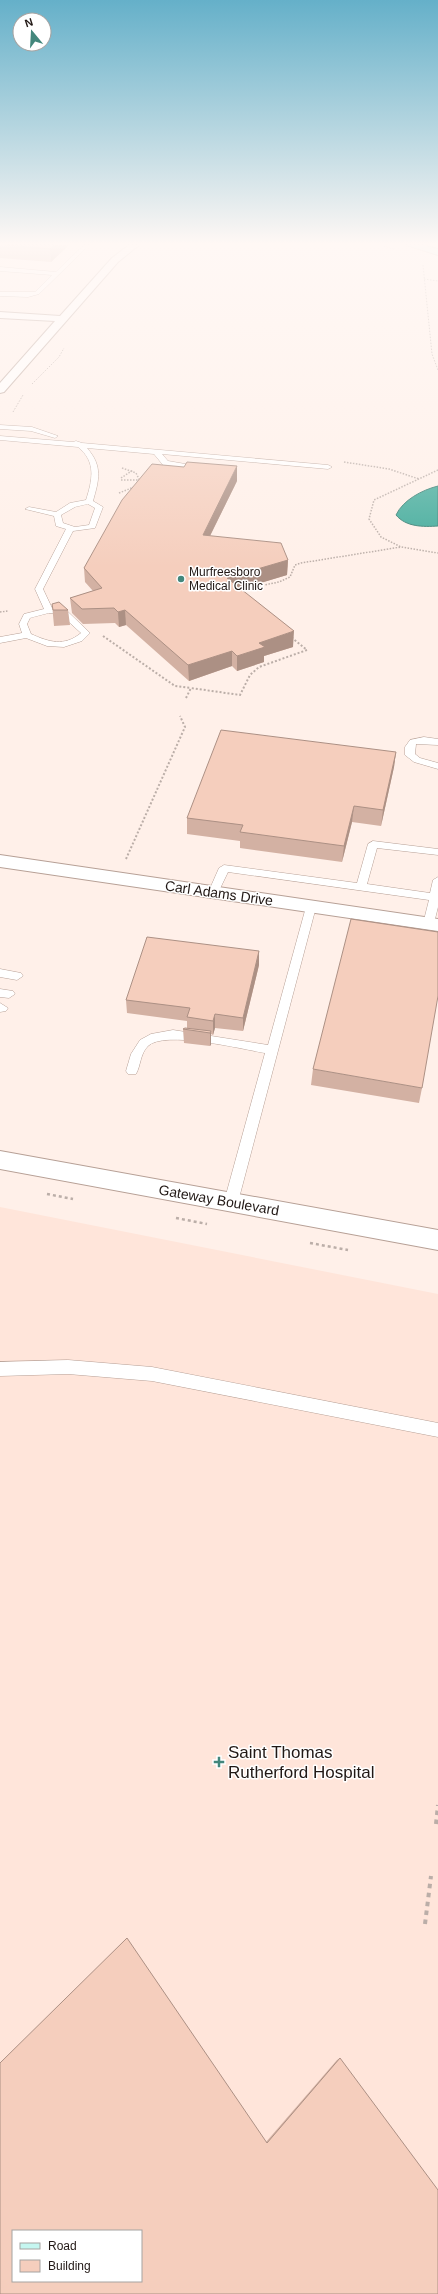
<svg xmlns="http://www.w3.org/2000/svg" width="438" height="2294" font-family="Helvetica,sans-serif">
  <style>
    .built { fill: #ffe5da; fill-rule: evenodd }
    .water { fill: #41ab9b; stroke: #377f73 }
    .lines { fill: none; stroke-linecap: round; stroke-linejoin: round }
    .lane-casing { stroke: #b7a096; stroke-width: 1 }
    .street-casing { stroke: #b7a096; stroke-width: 2 }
    .secondary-casing { stroke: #b7a096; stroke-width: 2 }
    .path-far4 { stroke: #bbaea8; stroke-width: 1; stroke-dasharray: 1.5 1.5; stroke-linecap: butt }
    .path-far3 { stroke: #bbaea8; stroke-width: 1.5; stroke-dasharray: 1.5 1.5; stroke-linecap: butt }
    .path-far2 { stroke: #bbaea8; stroke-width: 2; stroke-dasharray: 2 2; stroke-linecap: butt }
    .path-far1 { stroke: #bbaea8; stroke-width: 2.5; stroke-dasharray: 3 3; stroke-linecap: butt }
    .path { stroke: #bbaea8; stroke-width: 4; stroke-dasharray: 4.5 4.5; stroke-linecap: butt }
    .lane { fill: #fff; fill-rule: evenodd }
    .street { fill: #fff; fill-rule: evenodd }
    .secondary { fill: #c5f6f0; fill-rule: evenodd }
    .wall { fill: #d3b1a3 }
    .shaded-wall { fill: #ac9084 }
    .building { fill: #f5cebd; stroke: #ac9084; fill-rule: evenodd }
    .poi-dot { fill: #43877c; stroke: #fff; stroke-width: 1.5 }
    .labels { text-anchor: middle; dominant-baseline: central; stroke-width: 3; stroke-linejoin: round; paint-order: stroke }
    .far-poi-label { font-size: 12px; fill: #211815; stroke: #fff; text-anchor: start }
    .street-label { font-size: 14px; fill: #211815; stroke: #fff }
    .near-poi-label { font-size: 17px; fill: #211815; stroke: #fff; text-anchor: start }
  </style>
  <rect width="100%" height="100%" fill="#fff0e9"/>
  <path class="built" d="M0 1207 438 1294V2294H0ZM13 2231H141V2281H13Z"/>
  <path class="water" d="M438 486V526C423 527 406 527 396 515 403 500 422 490 438 486Z"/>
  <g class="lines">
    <defs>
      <g id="lane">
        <path d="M84 245H89L39 294 28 297 0 296V292H35L52 275 0 271V267L56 272Z"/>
        <path d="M0 425 32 427 58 436 55 438 31 431 0 429Z"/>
        <path d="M0 436 73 442 76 441 82 443 328 465 332 467 328 469 162 454 168 461 197 466V470H194L163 465 154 454 87 448C103 466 99 480 93 501L103 507 95 528 73 531 43 589 52 608 66 610 90 633 82 641 64 647 47 646 26 638 0 643V637L22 633 19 624 24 614 44 609 35 589 66 529 56 526 54 516 25 509 29 507 56 512 70 503 86 500C92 481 97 462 78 447L0 440ZM88 504 95 508 89 525 75 527 63 523 61 515 75 507ZM49 613 60 614 81 633C64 647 49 642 31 634L27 624 30 618Z"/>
        <path d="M424 737 438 739V745L416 744 415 754 420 758 438 763V769L414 762 405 755V747L410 740Z"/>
        <path d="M373 841 438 849V855L377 848 367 884 430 893 433 880 438 877V907L433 927 429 928 423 924 429 900 228 872 217 895 213 896 208 893 219 868 224 865 357 883 368 844Z"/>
        <path d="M311 903 316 907 238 1202 236 1206H226L224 1202 265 1053C242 1049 164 1030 148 1046 140 1054 141 1065 136 1074H128L126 1071 131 1054 140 1040 151 1034 173 1030 268 1045 306 907Z"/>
        <path d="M0 969 21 973 23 976 17 980 0 977Z"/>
        <path d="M0 989 13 991 15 994 9 998 0 997Z"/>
        <path d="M0 1003 8 1008 6 1011 0 1012Z"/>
        <path d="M68 1360 152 1367 438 1423V1437L152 1381 68 1374 0 1376V1362Z"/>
      </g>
      <g id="street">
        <path d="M129 245H139L118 262 4 392 0 393V383L55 321 0 318V312L60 316 112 258Z"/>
        <path d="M0 855 438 919V931L0 867Z"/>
        <path d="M0 1151 438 1230V1250L0 1169Z"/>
      </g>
      <path id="secondary" d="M406 245H422L438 249V255Z"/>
    </defs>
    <use href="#lane" class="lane-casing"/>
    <use href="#street" class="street-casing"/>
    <use href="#secondary" class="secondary-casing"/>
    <g class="path-far4">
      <path d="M381 245 394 249"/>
      <path d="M423 265 432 354 438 370"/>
      <path d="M424 279 438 281"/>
      <path d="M32 384 59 357 64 348"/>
      <path d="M13 412 23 395"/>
    </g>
    <g class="path-far3">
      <path d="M344 462 389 469 419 479"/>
      <path d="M122 468 136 473 140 481"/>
      <path d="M438 470 374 500 369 519 381 537 401 547 438 553"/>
      <path d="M121 478 133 470"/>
      <path d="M121 480H140"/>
      <path d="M119 493 134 487"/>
      <path d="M239 590 279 582 290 577 295 565 301 563 401 547"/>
      <path d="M0 612 8 611"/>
    </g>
    <g class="path-far2">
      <path d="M103 636 175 686 191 688"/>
      <path d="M186 698 191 688 240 695 250 675 259 667 307 650 291 637"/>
      <path d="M126 859 185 727 180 716"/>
    </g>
    <g class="path-far1">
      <path d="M47 1194 73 1199"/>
      <path d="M176 1218 207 1224"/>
      <path d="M310 1243 348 1250"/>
    </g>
    <g class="path">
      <path d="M436 1824 438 1805"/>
      <path d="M425 1924 431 1876"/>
    </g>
    <use href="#lane" class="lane"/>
    <use href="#street" class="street"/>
    <use href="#secondary" class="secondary"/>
  </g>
  <g class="wall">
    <path d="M0 245H69L51 262 0 258Z"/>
    <path d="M237 481 210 536 288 560 287 575 240 589 293 647 264 656V662L237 671 232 666 189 681 126 625 119 627 115 623 83 624 72 613 70 598 93 591 85 582 84 568Z"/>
    <path d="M52 604 68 610 70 625 54 626Z"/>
    <path d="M396 752 394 767 381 826 352 822 342 862 240 848V841L187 834V818Z"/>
    <path d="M259 951V965L243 1031 215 1028 213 1035 211 1034 210 1046 184 1043 183 1029 187 1028V1021L127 1013 126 1000Z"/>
    <path d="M313 1069 422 1088 419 1103 311 1085Z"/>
    <path d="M340 2058 438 2294 266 2142 337 2060Z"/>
  </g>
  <g class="shaded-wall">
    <path d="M54 245H69L51 262 50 249Z"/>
    <path d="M237 466V481L203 550V535Z"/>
    <path d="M288 560 287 575 227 593V578Z"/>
    <path d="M125 610 126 625 119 627 118 612Z"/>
    <path d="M294 631 293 647 264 656V662L237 671V656L259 643Z"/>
    <path d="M232 651V666L189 681 188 665Z"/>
    <path d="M396 752 394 767 381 826 383 810Z"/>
    <path d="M354 806 352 822 342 862 344 846Z"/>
    <path d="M259 951V965L243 1031V1018Z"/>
    <path d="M215 1014V1028L213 1035V1021Z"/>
    <path d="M211 1031V1045L210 1046V1033Z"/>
  </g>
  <g class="building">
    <path d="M7 245H54L50 249Z"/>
    <path d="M187 462 237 466 203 535 281 543 288 560 227 578 294 631 259 643 265 647 237 656 232 651 188 665 125 610 118 612 114 608 82 609 70 598 102 588 84 568 122 500 152 464 184 467Z"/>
    <path d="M59 602 68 610H53L52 604Z"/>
    <path d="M221 730 396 752 383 810 354 806 344 846 240 832 243 825 187 818Z"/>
    <path d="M351 919 438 932V996L422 1088 313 1069Z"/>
    <path d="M147 937 259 951 243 1018 215 1014 213 1021 187 1017 190 1008 126 1000Z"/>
    <path d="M185 1028 211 1031 210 1033 183 1029Z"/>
    <path d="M127 1938 267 2143 340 2058 438 2190V2294H0V2063ZM13 2231H141V2281H13Z"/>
  </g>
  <linearGradient id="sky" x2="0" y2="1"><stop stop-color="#65b0c9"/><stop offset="0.43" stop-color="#fff8f5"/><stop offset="1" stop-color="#fff8f5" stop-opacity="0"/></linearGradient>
  <rect width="438" height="567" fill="url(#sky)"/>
  <g class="poi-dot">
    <circle cx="181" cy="579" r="4"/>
    <path d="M217 1756h4v4h4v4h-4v4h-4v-4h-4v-4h4z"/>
  </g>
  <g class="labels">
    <g class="far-poi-label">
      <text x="189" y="572">Murfreesboro<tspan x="189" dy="14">Medical Clinic</tspan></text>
    </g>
    <g class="street-label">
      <text transform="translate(219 893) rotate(8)">Carl Adams Drive</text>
      <text transform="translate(219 1200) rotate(10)">Gateway Boulevard</text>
    </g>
    <g class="near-poi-label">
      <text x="228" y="1752">Saint Thomas<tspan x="228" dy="20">Rutherford Hospital</tspan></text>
    </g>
  </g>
  <rect x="12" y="2230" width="130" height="52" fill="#ffffff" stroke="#a6a3a1"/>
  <rect x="20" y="2243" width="20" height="6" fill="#c5f6f0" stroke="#a6a3a1"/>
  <text x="48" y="2250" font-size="12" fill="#211815">Road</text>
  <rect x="20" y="2260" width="20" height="12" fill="#f5cebd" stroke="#a6a3a1"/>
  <text x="48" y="2270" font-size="12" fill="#211815">Building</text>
  <g transform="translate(32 32) rotate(342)"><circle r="19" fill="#ffffff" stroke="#a6a3a1"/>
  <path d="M0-3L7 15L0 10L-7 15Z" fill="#43877c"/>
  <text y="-6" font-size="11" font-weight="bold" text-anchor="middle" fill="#211815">N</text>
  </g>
</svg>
